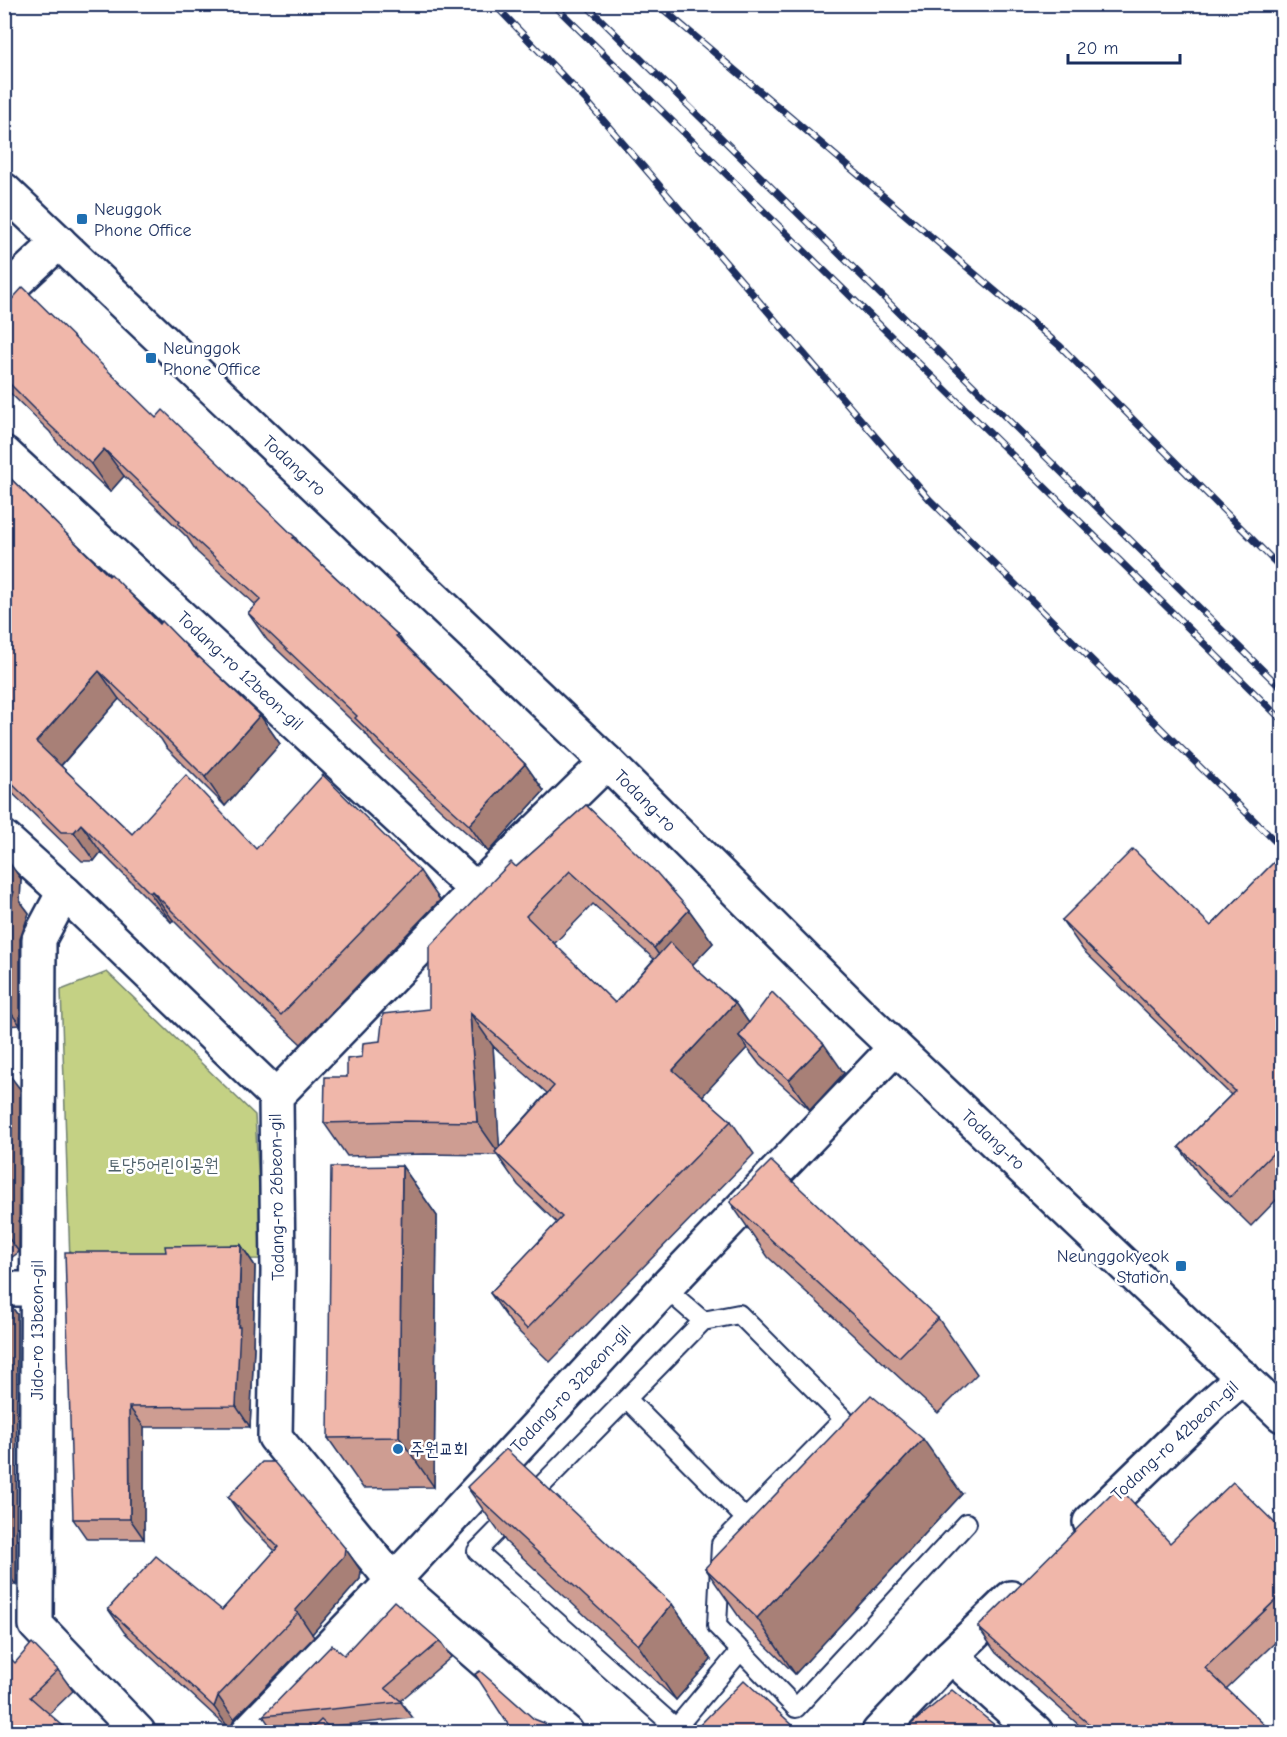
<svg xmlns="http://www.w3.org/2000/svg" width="1287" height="1737" font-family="'Comic Neue','Poor Story',sans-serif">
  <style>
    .green { fill: #c4d184; stroke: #708071; stroke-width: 1.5 }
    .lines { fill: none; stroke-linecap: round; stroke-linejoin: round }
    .service-casing { stroke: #1b2f5e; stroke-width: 22 }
    .minor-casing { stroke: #1b2f5e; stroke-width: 38 }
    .secondary-casing { stroke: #1b2f5e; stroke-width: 38 }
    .service { stroke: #fff; stroke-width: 18 }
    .minor { stroke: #fff; stroke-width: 33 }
    .secondary { stroke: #fff; stroke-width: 33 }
    .rail-casing { stroke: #1b2f5e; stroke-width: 7 }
    .rail { stroke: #fff; stroke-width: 4.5; stroke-dasharray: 14; stroke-linecap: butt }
    .wall { fill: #ce9d92; stroke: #1b2f5e; stroke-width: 1.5; fill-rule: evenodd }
    .shaded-wall { fill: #a88077; stroke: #1b2f5e; stroke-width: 1.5 }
    .building { fill: #f0b7aa; stroke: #1b2f5e; stroke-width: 1.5 }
    .poi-dot { fill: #1f6fb2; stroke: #fff; stroke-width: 2 }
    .labels { text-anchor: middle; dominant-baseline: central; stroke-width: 5; stroke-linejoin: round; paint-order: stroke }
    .poi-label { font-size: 18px; fill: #1b2f5e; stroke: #fff; text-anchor: start }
    .street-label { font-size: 18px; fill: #1b2f5e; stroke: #fff }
    .park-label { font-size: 18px; fill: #4e6069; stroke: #fff }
  </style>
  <rect width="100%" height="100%" fill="#fff"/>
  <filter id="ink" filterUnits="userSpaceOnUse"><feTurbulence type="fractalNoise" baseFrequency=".0167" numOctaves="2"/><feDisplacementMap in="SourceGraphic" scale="12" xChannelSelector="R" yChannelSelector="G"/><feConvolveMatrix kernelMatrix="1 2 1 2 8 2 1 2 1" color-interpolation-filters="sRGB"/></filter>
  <g filter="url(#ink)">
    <path class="green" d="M107 972 255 1115 263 1259 70 1261 61 990Z"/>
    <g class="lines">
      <defs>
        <g id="service">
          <path d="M665 1288 703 1321"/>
          <path d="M627 1399 746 1519"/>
          <path d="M741 1650 676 1728 477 1551 703 1321 739 1314 844 1419 721 1544 717 1626 796 1708 967 1523"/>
        </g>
        <g id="minor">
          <path d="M4 293 59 242"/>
          <path d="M4 453 476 890"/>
          <path d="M4 838 64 892 276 1096"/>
          <path d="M64 892 39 939 36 1625 138 1732"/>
          <path d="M4 1289H37"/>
          <path d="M1090 1522 1212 1404 1243 1377"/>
          <path d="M951 1656 1036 1732"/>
          <path d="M248 1732 393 1581 665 1288 895 1048"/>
          <path d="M566 1732 393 1581 275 1437 278 1271 276 1096 476 890 607 762"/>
          <path d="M879 1732 951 1656 1011 1598"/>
        </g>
        <path id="secondary" d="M4 190 607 762 859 1013 1282 1415"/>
      </defs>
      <use href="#service" class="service-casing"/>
      <use href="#minor" class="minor-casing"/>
      <use href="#secondary" class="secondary-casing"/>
      <use href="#service" class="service"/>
      <use href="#minor" class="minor"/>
      <use href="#secondary" class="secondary"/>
      <defs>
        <g id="rail">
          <path d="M494 4 585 99 930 500 1282 848"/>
          <path d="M553 4 1282 720"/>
          <path d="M585 4 1282 689"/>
          <path d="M657 4 1060 346 1282 569"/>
        </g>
      </defs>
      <use href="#rail" class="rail-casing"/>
      <use href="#rail" class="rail"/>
    </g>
    <g class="wall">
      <path d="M4 308 156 418 295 537 300 544 398 635 403 642 525 764 544 791 488 852 440 809 374 745 367 735 267 640 248 613 256 605 197 552 187 537 124 476 110 492 57 442 50 432 4 387Z"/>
      <path d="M4 472 109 576 260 715 280 744 225 806 166 747 161 739 119 699 61 766 132 834 256 849 420 871 440 900 301 1044 245 992 173 920 171 922 101 852 94 861H82L4 785Z"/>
      <path d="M586 805 689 910 713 943 692 965 697 970 735 1003 749 1023 844 1073 810 1110 760 1065 747 1048 702 1096 731 1121 754 1154 550 1362 513 1326 490 1293 557 1223 518 1185 497 1155 424 1154 347 1156 324 1123 347 1077 362 1057 380 1041 429 1009 516 867ZM593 904 654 959 615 1003 554 944ZM493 1046 547 1093 499 1147Z"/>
      <path d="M1282 854V1194L1251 1226 1200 1176 1179 1147 1231 1095 1083 950 1062 920 1211 926Z"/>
      <path d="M4 857 21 879 20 901 29 913 20 939V1025L4 1026Z"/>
      <path d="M4 1069 20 1089 19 1252 4 1263Z"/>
      <path d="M402 1166 437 1216 434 1487 363 1488 328 1438Z"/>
      <path d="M730 1202 938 1318 977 1374 938 1413 768 1257Z"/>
      <path d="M241 1245 255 1266 253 1345 254 1347 250 1427H144V1539H87L73 1519 166 1252Z"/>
      <path d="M4 1296 17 1314 16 1585H4Z"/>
      <path d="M467 1487 672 1604 711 1660 676 1700 506 1542Z"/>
      <path d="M962 1494 795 1674 744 1624 705 1568Z"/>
      <path d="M228 1497 345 1548 361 1571 360 1579 312 1634 314 1637 234 1719 230 1730 124 1632 108 1609 222 1610 275 1551 244 1520Z"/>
      <path d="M1282 1530V1636L1226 1689 1272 1732H1087L996 1653 978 1627 1170 1543Z"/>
      <path d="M440 1641 451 1657 400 1701 413 1718 274 1732 263 1716 344 1655Z"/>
      <path d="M15 1663 58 1670 73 1691 49 1714 4 1732Z"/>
    </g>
    <g class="shaded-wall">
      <path d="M104 449 124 476 110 492 91 464Z"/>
      <path d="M99 671 119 699 56 771 36 742Z"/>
      <path d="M260 715 280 744 225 806 205 777Z"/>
      <path d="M525 764 544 791 488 852 469 825Z"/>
      <path d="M81 824 101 852 94 861 74 832Z"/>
      <path d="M6 858 21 879 20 901 29 913 20 939V1025L5 1005Z"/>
      <path d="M152 891 173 920 171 922 150 893Z"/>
      <path d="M689 910 713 943 677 981 654 948Z"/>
      <path d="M735 1003 758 1036H739L747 1048 696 1103 673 1070Z"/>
      <path d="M470 1013 493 1046 500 1155 477 1122Z"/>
      <path d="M824 1044 844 1073 810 1110 789 1080Z"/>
      <path d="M5 1069 20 1089 19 1252 4 1232Z"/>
      <path d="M402 1166 437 1216 434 1487 399 1437Z"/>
      <path d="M241 1245 255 1266 253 1345 254 1347 250 1427 236 1406Z"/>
      <path d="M4 1296 17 1314 16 1585 4 1569Z"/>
      <path d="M129 1407 144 1427V1539L130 1519Z"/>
      <path d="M923 1439 962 1494 795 1674 757 1618Z"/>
      <path d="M345 1548 361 1571 360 1579 312 1634 298 1613 295 1611Z"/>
      <path d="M672 1604 711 1660 676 1700 638 1645Z"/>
      <path d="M218 1696 234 1719 230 1730 214 1707Z"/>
    </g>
    <g class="building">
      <path d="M23 287 156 418 163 410 295 537 293 538 398 635 396 636 525 764 469 825 421 782 355 718 357 716 248 613 261 599 178 524 180 522 104 449 91 464 38 414 39 413 4 378V308Z"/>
      <path d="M4 472 109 576 111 574 160 624 162 621 198 658 199 657 260 715 205 777 146 718 147 717 99 671 36 742 132 834 186 775 256 849 323 775 420 871 281 1015 225 964 152 891 150 893 81 824 74 832H61L4 776Z"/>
      <path d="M586 805 657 873 689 910 654 948 570 871 526 916 615 1003 670 942 697 970 735 1003 673 1070 731 1121 527 1329 490 1293 562 1217 495 1152 554 1086 470 1013 477 1122 401 1121 324 1123 325 1077H347V1059L362 1057 363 1043 380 1041 383 1014 429 1009V947L511 862 516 867Z"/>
      <path d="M1133 849 1211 926 1282 854V1144L1230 1197 1179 1147 1235 1091 1062 920Z"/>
      <path d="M4 857 6 858V892H14L6 918 4 1005Z"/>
      <path d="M772 992 824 1044 789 1080 739 1036Z"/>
      <path d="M4 1069H5L4 1176Z"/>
      <path d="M771 1161 938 1318 899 1357 730 1202Z"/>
      <path d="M402 1166 399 1437 328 1438 331 1167Z"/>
      <path d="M241 1245 238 1327H240L236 1406 129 1407 130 1519H73L65 1252H166L165 1246Z"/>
      <path d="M871 1395 923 1439 757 1618 705 1568Z"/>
      <path d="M506 1449 672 1604 638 1645 467 1487Z"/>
      <path d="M262 1462H274L345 1548 344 1556 295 1611 298 1613 218 1696 214 1707 108 1609 156 1556 222 1610 278 1547 228 1497Z"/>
      <path d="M1233 1482 1282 1530V1594L1205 1668 1272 1732H1098L978 1627 1119 1487 1170 1543Z"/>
      <path d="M394 1601 440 1641 385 1688 402 1702 263 1716 332 1645 344 1655Z"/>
      <path d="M32 1643 58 1670 30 1697 70 1732H4V1652L15 1663Z"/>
      <path d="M480 1671 534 1719 544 1723 556 1732H513L475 1674Z"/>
      <path d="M744 1680 800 1732H693Z"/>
      <path d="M952 1690 1003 1732H902Z"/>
      <path d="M321 1720 334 1732H309Z"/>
      <path d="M104 1726 111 1732H98Z"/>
    </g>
  </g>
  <g class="poi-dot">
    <rect x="76" y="213" width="12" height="12" rx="3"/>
    <rect x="145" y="352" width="12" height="12" rx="3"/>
    <rect x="1175" y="1260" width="12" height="12" rx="3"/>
    <circle cx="398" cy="1449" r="6"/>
  </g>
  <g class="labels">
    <g class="poi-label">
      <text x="94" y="209">Neuggok<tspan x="94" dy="21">Phone Office</tspan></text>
      <text x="163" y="348">Neunggok<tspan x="163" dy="21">Phone Office</tspan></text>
      <text x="1169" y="1256" text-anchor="end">Neunggokyeok<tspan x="1169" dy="21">Station</tspan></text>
      <text x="410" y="1449">주원교회</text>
    </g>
    <g class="street-label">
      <text transform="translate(294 466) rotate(43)">Todang-ro</text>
      <text transform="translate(240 671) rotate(43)">Todang-ro 12beon-gil</text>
      <text transform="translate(645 801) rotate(45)">Todang-ro</text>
      <text transform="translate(993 1140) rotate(43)">Todang-ro</text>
      <text transform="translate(277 1197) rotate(-91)">Todang-ro 26beon-gil</text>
      <text transform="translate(37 1330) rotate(-90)">Jido-ro 13beon-gil</text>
      <text transform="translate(571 1389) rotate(-47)">Todang-ro 32beon-gil</text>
      <text transform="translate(1175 1441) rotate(-43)">Todang-ro 42beon-gil</text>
    </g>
    <g class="park-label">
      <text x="163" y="1165">토당5어린이공원</text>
    </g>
  </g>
  <rect width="1287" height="1737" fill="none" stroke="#fff" stroke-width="24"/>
  <rect x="12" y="12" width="1263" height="1713" fill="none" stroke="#1b2f5e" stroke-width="2" filter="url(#ink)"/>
  <path d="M1068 54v9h112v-9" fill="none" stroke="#1b2f5e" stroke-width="3"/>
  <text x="1077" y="54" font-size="18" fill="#1b2f5e" stroke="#ffffff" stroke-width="4.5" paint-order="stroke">20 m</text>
</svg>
